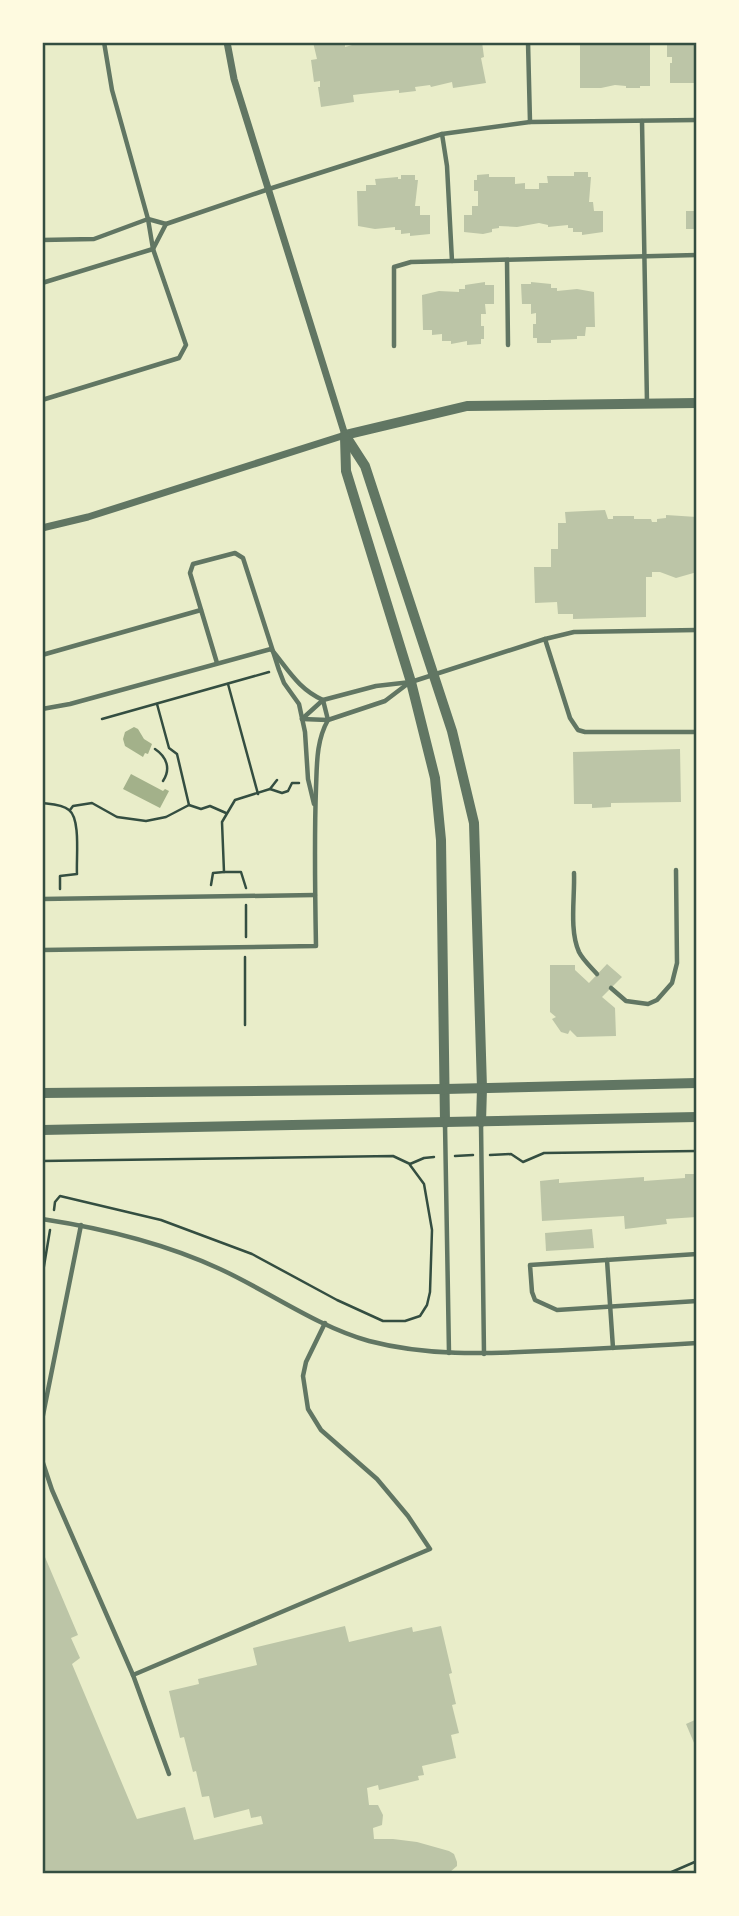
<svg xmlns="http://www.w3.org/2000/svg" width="739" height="1916" font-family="'Varela Round',sans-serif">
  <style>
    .water { fill: #a3b18a }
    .building { fill: #bcc5a7 }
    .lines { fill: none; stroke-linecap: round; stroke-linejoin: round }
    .path { stroke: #344e41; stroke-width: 2.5 }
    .service { stroke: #617663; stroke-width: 4.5 }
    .minor { stroke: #617663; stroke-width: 7 }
    .tertiary { stroke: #617663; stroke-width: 10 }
    .neatline { fill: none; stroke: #344e41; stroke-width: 2.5 }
  </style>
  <rect width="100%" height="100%" fill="#e9edc9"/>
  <g class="water">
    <path d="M134 727 138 729 144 739 152 744 148 754 145 753 143 757 125 746 123 739 125 732Z"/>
    <path d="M131 774 163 791 165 789 169 791 160 808 123 789Z"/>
  </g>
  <g class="building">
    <path d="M313 42H345V47L352 45V42H482L484 57 481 58 486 83 453 88 452 82 431 87 430 85 415 87 416 91 399 93V90L361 94 353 95 354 102 321 107 318 87H320V81L314 82 311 60 317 59Z"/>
    <path d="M580 42H611V45H621V42H644V45H650V86H640V88H626V86L615 85 601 88H580Z"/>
    <path d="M667 42H697V83H670V63H672V57H667Z"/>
    <path d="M574 172H588V177H591L589 202H593L594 211H603V232L582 235V232H573V228H568V225L548 227V225L539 223 517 227 499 226V228L492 229V232L483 234 464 232V215H472V206H478V191H474V180H477V175L489 174V177H515V184L525 183V189H539V183H548L547 176H574Z"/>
    <path d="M401 175H415V180H418L415 206H420V215H430V234L410 236V233L401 234V230H395V227L375 229 358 226 357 191H366V185H376L375 179 398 177V179H401Z"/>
    <rect x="686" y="211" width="11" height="18"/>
    <path d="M485 282V285H494V304H485L486 314H481V326H484V339H481V344L467 345V341L451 344V341H442V334L432 335V330H423L422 295 439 291 459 292V289H465V285Z"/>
    <path d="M531 282 551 284V288H557V291L577 289 594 292 595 327H586L585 336H577V339L551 340V343H537V338H533V324H536V313L531 314V304H522L521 284H531Z"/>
    <path d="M605 510 608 519H613V516H634V519H651L652 522H657V519L666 518V515L697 517V572L676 578 660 572H652V577H646V617L573 619V614H558L557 602 535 603 534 567H551V549H558V523H566L565 512Z"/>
    <path d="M680 749 681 802 611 803V807L592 808V804H574L573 752Z"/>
    <path d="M607 964 622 977 602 997 615 1008 616 1036 577 1037 570 1030 568 1034 561 1032 552 1019 556 1017 550 1012V965H575V970L589 983Z"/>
    <path d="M685 1174H696L697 1217 666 1219 667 1224 625 1229 624 1216 542 1221 540 1181 559 1179V1183L644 1177V1181L685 1178Z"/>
    <path d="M592 1229 594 1248 546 1251 545 1233Z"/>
    <path d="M42 1550 78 1635 71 1638 80 1658 72 1664 137 1819 185 1807 194 1840 263 1824 261 1816 251 1818 249 1809 214 1818 209 1796 202 1797 196 1771 193 1772 184 1737 180 1738 169 1691 199 1684 198 1679 257 1665 253 1648 345 1626 349 1642 412 1627 413 1632 441 1626 452 1673 449 1674 456 1704 452 1705 459 1733 451 1735 456 1758 422 1766 424 1775 418 1776 419 1780 379 1790 378 1785 367 1788 369 1805H378L383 1815 382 1825 373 1828 374 1839H393L417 1842 449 1851 454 1854 457 1862V1866L450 1872 453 1874H42Z"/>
    <path d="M697 1719V1750L686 1724Z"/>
  </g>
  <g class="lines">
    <g class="path">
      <path d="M228 684 258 794"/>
      <path d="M157 704 169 748 177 754 189 805"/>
      <path d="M102 719 269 672"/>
      <path d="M155 749C167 757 171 769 163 781"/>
      <path d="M270 789 282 793 288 791 292 783H299"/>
      <path d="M42 803C50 804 62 804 69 810 81 819 76 859 77 874L60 876V889"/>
      <path d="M70 810 73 806 92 803 117 817 146 821 166 817 189 805 201 809 210 806 226 813"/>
      <path d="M211 885 213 873 224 872"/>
      <path d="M246 888 241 872H224L222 822 235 800 270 789 277 780"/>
      <path d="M246 937V905"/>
      <path d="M245 957V1025"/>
      <path d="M490 1155 511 1154 523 1162 544 1153 697 1151"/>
      <path d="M455 1156 473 1155"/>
      <path d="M42 1161 393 1156 410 1164 424 1158 434 1157"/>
      <path d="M54 1210 55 1202 60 1196 161 1220 252 1254 337 1300 383 1321H405L420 1316 427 1305 430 1292 432 1230 424 1184 410 1165"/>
      <path d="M42 1278 50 1230"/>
      <path d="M667 1874 697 1861"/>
    </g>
    <g class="service">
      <path d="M528 42 530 122"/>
      <path d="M642 121 647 403"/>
      <path d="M442 134 447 166 452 261 697 255"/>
      <path d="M42 240 94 239 148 219 166 224 269 189 442 134 530 122 697 120"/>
      <path d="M507 260 508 345"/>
      <path d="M42 283 153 249 166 224"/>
      <path d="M394 346V267L411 262 452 261"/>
      <path d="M42 400 179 358 186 345 153 249 148 219 112 90 104 42"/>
      <path d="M545 639 570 718 578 730 585 732H697"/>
      <path d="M42 655 201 610"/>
      <path d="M217 663 190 573 193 564 235 553 243 558 279 670 284 683 299 704 305 732 308 779 314 804"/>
      <path d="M42 709 70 704 271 649"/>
      <path d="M302 719 323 700 376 686 411 682 545 639 574 632 697 630"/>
      <path d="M302 719 328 720 385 701 410 682"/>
      <path d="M574 873C575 897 569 930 579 952 583 960 591 967 597 974"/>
      <path d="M42 899 315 895"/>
      <path d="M42 950 316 946C315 893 314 841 316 788 317 765 316 741 328 720L323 700C298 689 288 669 271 649"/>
      <path d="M611 988 626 1001 648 1004 657 1000 672 983 677 963 676 870"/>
      <path d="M445 1124 449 1353"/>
      <path d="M481 1124 484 1354"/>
      <path d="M42 1219C101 1228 166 1244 220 1269 270 1292 316 1326 369 1341 426 1356 484 1354 543 1351 594 1349 646 1346 697 1343"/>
      <path d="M697 1254 530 1265 532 1292 535 1300 557 1310 697 1301"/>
      <path d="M607 1260 613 1348"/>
      <path d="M42 1420 81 1225"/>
      <path d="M42 1460 52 1490 133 1675 169 1774"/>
      <path d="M133 1675 430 1549 408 1516 377 1479 321 1430 308 1409 303 1376 306 1362 325 1323"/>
    </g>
    <path class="minor" d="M42 528 88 517 345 435 234 79 227 42"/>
    <g class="tertiary">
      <path d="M345 435 365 466 452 731 474 823 482 1088 481 1122"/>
      <path d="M345 435 467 406 697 403"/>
      <path d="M345 437 346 471 411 682 435 778 441 840 445 1123"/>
      <path d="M42 1093 445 1089 697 1083"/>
      <path d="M42 1130 697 1117"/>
    </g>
  </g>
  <rect width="739" height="1916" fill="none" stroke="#fefae0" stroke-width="88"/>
  <rect x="44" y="44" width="651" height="1828" class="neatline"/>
</svg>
